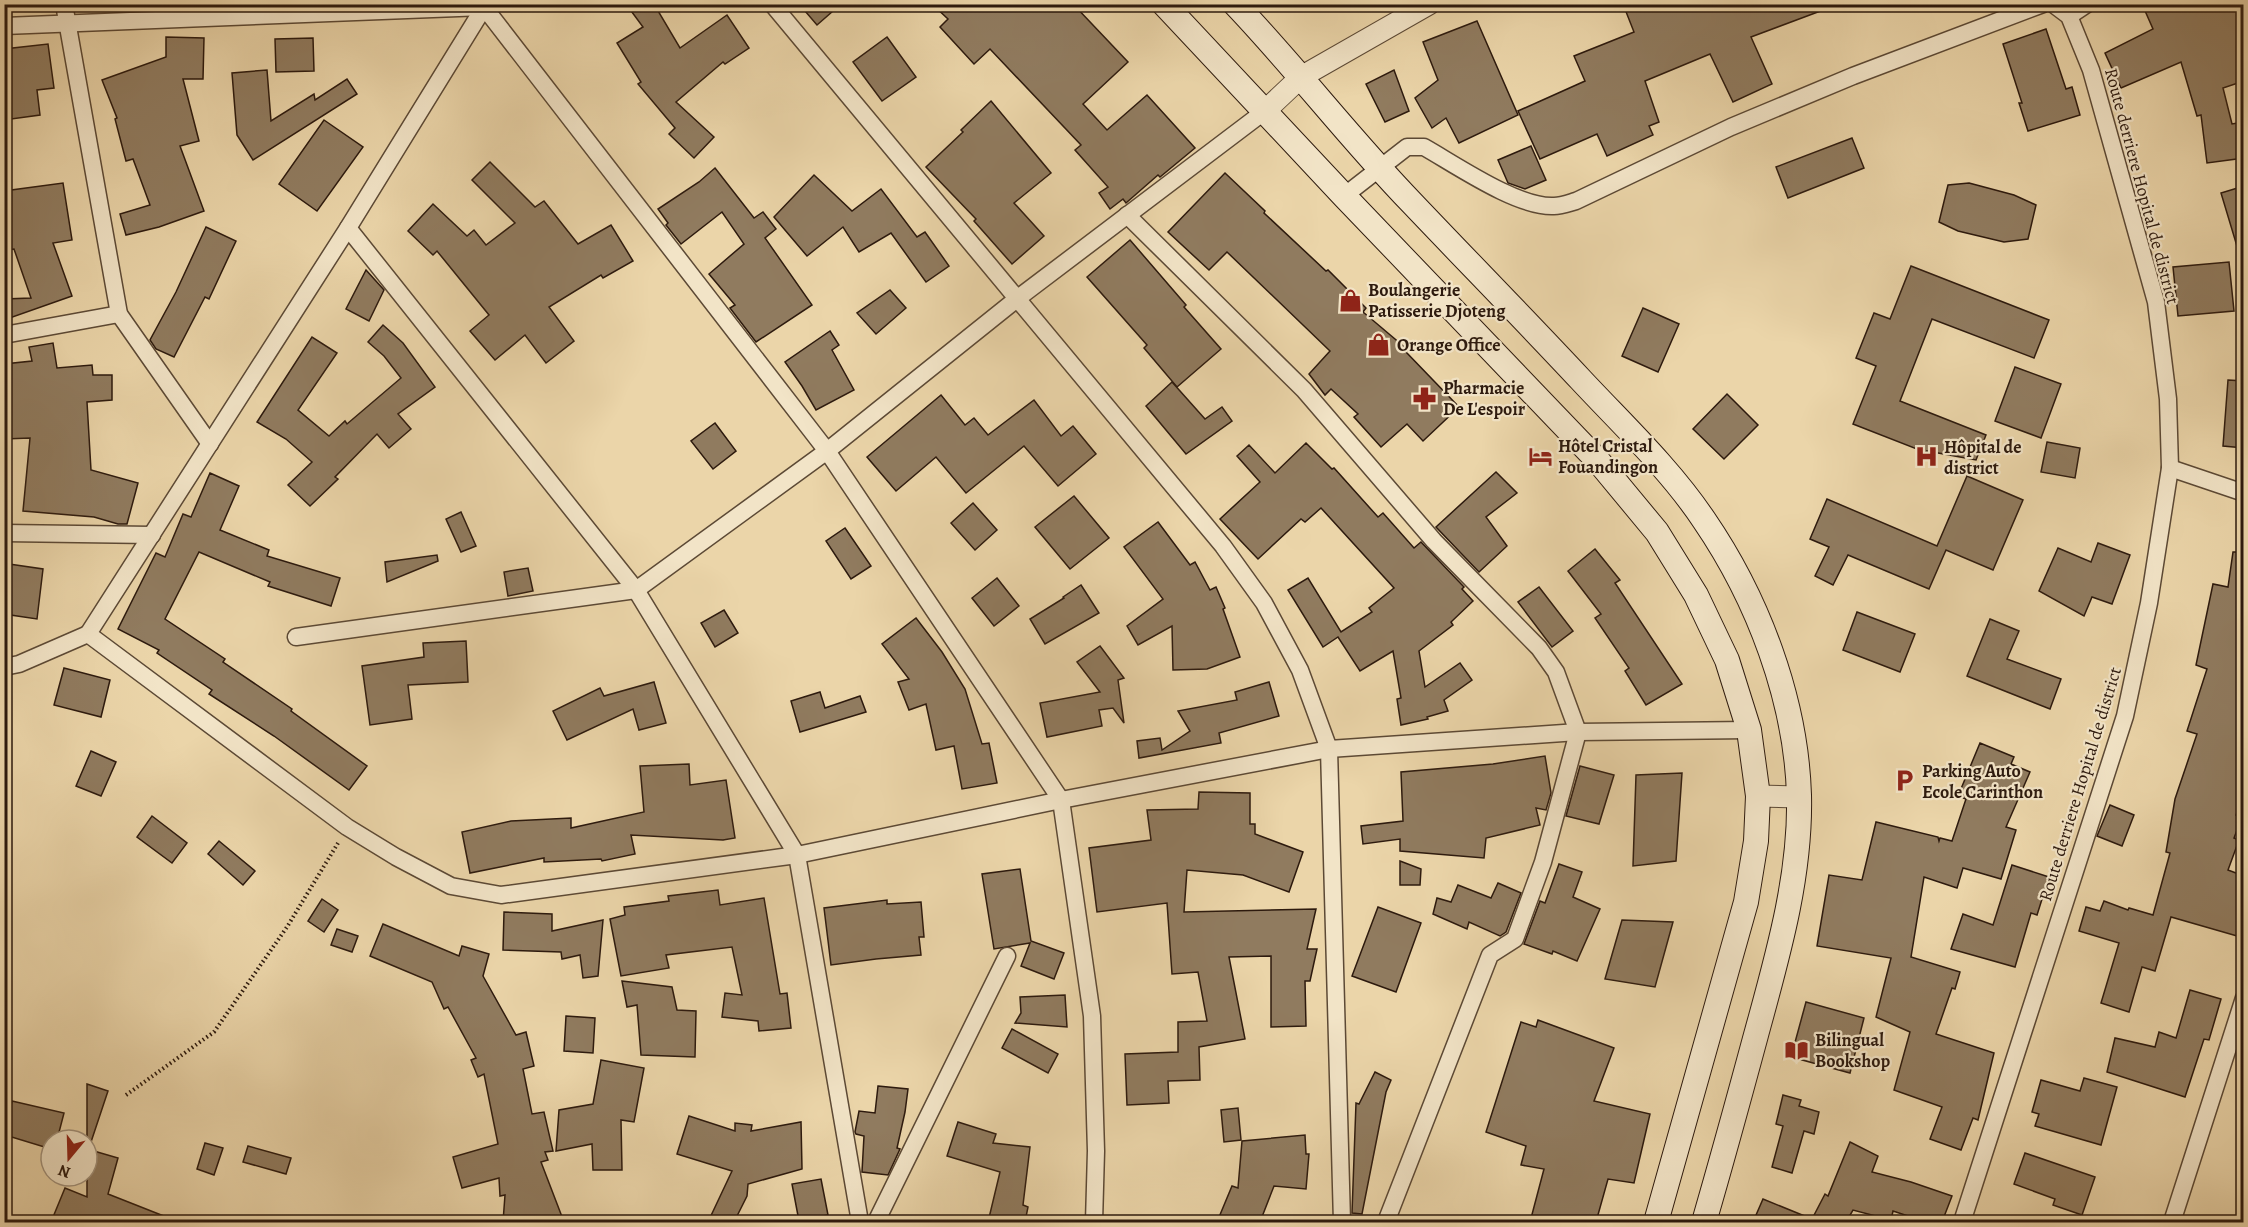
<svg xmlns="http://www.w3.org/2000/svg" width="2248" height="1227" font-family="Alegreya,serif">
  <style>
    .building { fill: #907b5f; stroke: #2d1a0e; stroke-width: 1.5 }
    .lines { fill: none; stroke-linecap: round; stroke-linejoin: round }
    .minor-casing { stroke: #5c4935; stroke-width: 19 }
    .tertiary-casing { stroke: #5c4935; stroke-width: 23 }
    .secondary-casing { stroke: #2d1a0e; stroke-width: 26 }
    .path { stroke: #2d1a0e; stroke-width: 4; stroke-dasharray: 1.5 3; stroke-linecap: butt }
    .minor { stroke: #f2e4c7; stroke-width: 16 }
    .tertiary { stroke: #f2e4c7; stroke-width: 21 }
    .secondary { stroke: #f2e4c7; stroke-width: 24 }
    .labels { text-anchor: middle; dominant-baseline: central; stroke-width: 4.5; stroke-linejoin: round; paint-order: stroke }
    .street-label { font-size: 18px; fill: #2d1a0e; stroke: #f2e4c7 }
    .poi-label { font-size: 18px; font-weight: bold; fill: #2d1a0e; stroke: #f2e4c7; text-anchor: start }
  </style>
  <rect width="100%" height="100%" fill="#ebd5a9"/>
  <filter id="stains"><feTurbulence type="fractalNoise" baseFrequency=".00333" numOctaves="4"/><feColorMatrix values="0 0 0 0 .2 0 0 0 0 .09 0 0 0 0 .02 0 0 0 .5 -.17"/></filter>
  <radialGradient id="worn" r=".72"><stop offset=".6" stop-color="#630" stop-opacity="0"/><stop offset="1" stop-color="#630" stop-opacity=".3"/></radialGradient>
  <g class="building">
    <path d="M626 4H654L680 48 727 15 749 48 725 64 723 62 676 102 714 137 694 158 669 134 675 128 638 84 641 82 617 43 643 27Z"/>
    <path d="M799 4H841L817 25Z"/>
    <path d="M932 4H1073L1128 62 1083 104 1107 130 1147 95 1195 148 1160 177 1158 175 1126 203 1123 199 1110 209 1099 193 1108 187 1075 150 1081 145 990 49 974 64 940 27 948 19Z"/>
    <path d="M1623 4H1834V6L1751 37 1772 84 1733 102 1710 54 1645 81 1659 122 1649 126 1653 135 1607 156 1597 134 1540 159 1518 111 1585 81 1574 56 1634 32Z"/>
    <path d="M2142 4H2244V81L2223 88 2232 124 2244 122V158L2207 163 2201 115 2197 116 2181 62 2121 88 2105 53 2153 29Z"/>
    <path d="M1477 21 1518 115 1459 143 1446 118 1432 128 1415 98 1438 80 1423 42Z"/>
    <path d="M2046 29 2066 89 2072 87 2080 115 2028 131 2019 103H2022L2003 44Z"/>
    <path d="M166 37 204 38 203 79H183L199 141 180 146 204 211 159 227 126 235 120 214 150 205 133 159 126 161 115 119 117 118 102 80 166 57Z"/>
    <path d="M887 37 916 77 882 101 853 62Z"/>
    <path d="M313 38 314 71 276 72 275 39Z"/>
    <path d="M48 44 54 88 37 90 40 115 4 120V49Z"/>
    <path d="M267 70 271 121 314 94 315 100 347 79 357 94 253 160 237 135 232 73Z"/>
    <path d="M1394 70 1409 111 1385 122 1366 84Z"/>
    <path d="M991 101 1051 173 1014 203 1044 236 1012 264 974 221 976 219 926 167 963 132 961 130Z"/>
    <path d="M324 120 363 147 317 211 279 184Z"/>
    <path d="M1852 138 1864 168 1788 198 1776 167Z"/>
    <path d="M1531 146 1546 180 1525 189 1508 183 1498 160Z"/>
    <path d="M490 162 535 207 544 201 578 244 611 225 633 261 603 278 601 275 549 307 574 341 546 363 525 335 495 360 470 331 489 315 437 251 433 255 408 231 433 204 467 236 474 230 486 245 515 223 472 180Z"/>
    <path d="M715 168 754 218 763 212 776 229 765 238 812 305 756 342 730 308 735 305 709 274 744 244 722 212 681 244 666 225 668 223 658 209 699 182Z"/>
    <path d="M1225 173 1265 211 1264 213 1326 271 1328 270 1366 308 1363 312 1408 350 1406 352 1459 407 1423 441 1407 424 1381 447 1354 417 1358 414 1331 389 1325 395 1309 374 1330 351 1227 252 1209 270 1168 232Z"/>
    <path d="M814 175 852 211 881 189 917 237 925 232 949 266 926 282 891 233 859 252 843 227 807 256 774 217Z"/>
    <path d="M63 183 72 240 53 243 72 296 4 320V299L31 298 14 249 4 250V191Z"/>
    <path d="M1969 183 2014 195 2036 205 2028 239 2004 242 1958 231 1939 222 1948 185Z"/>
    <path d="M2244 186V252L2239 253 2221 193Z"/>
    <path d="M206 227 236 241 209 299 205 297 174 357 156 349 150 340 176 292Z"/>
    <path d="M1130 240 1186 305 1184 307 1221 349 1177 387 1144 348 1147 345 1087 277Z"/>
    <path d="M2229 262 2234 311 2178 316 2173 267Z"/>
    <path d="M1911 266 2049 320 2034 358 1932 319 1900 401 1986 435 1976 460 1927 451V453L1853 424 1876 366 1856 358 1874 313 1890 319Z"/>
    <path d="M366 270 384 290 369 321 346 309Z"/>
    <path d="M890 290 906 308 876 334 857 313Z"/>
    <path d="M1643 308 1679 324 1658 372 1622 356Z"/>
    <path d="M383 325 403 343 435 387 398 414 411 429 389 448 377 434 335 477 338 479 310 506 288 485 312 462 286 439 257 422 312 337 337 353 298 410 329 436 345 421 347 424 401 378 384 356 368 342Z"/>
    <path d="M830 331 839 345 832 350 854 390 816 410 802 386 785 362Z"/>
    <path d="M53 343 57 368 92 365 93 375H112V400L87 402 91 470 138 483 127 524H118L94 517 23 511 30 438 4 439V364L32 361 29 347Z"/>
    <path d="M2015 367 2061 384 2041 438 1995 421Z"/>
    <path d="M2228 380 2244 381V448L2223 446Z"/>
    <path d="M1172 382 1205 419 1222 407 1232 421 1186 454 1146 406Z"/>
    <path d="M1727 394 1758 425 1724 459 1693 429Z"/>
    <path d="M941 395 965 425 974 418 988 435 1034 400 1061 436 1073 426 1096 454 1058 486 1024 446 966 493 936 457 896 491 867 457Z"/>
    <path d="M715 423 736 451 713 469 691 441Z"/>
    <path d="M2047 442 2080 448 2075 478 2041 472Z"/>
    <path d="M1306 443 1332 469 1334 468 1378 517 1383 513 1414 548 1421 542 1464 587 1462 589 1473 601 1451 622 1453 625 1419 651 1425 687 1460 663 1472 680 1444 700 1448 711 1427 717 1428 719 1401 725 1397 699 1401 698 1393 651 1360 671 1338 637 1323 647 1288 590 1308 578 1341 632 1372 612 1369 608 1394 588 1321 508 1305 522 1301 519 1258 559 1220 519 1260 482 1237 456 1249 445 1275 473Z"/>
    <path d="M1496 472 1517 493 1486 517 1507 546 1479 572 1436 527Z"/>
    <path d="M210 473 239 486 220 530 269 550 267 556 340 578 331 606 268 586 270 582 199 552 165 619 225 659 223 662 292 709 291 711 367 766 349 790 274 736 209 694 212 690 157 653 159 650 118 629 156 553 165 557 183 514 191 517Z"/>
    <path d="M1967 476 2023 500 1993 570 1946 550 1929 589 1848 555 1833 585 1815 576 1829 547 1810 539 1827 499 1937 546Z"/>
    <path d="M1074 496 1109 538 1070 569 1035 527Z"/>
    <path d="M973 503 997 530 975 550 951 523Z"/>
    <path d="M461 512 476 546 461 552 446 519Z"/>
    <path d="M1158 522 1190 565 1195 562 1210 590 1216 587 1225 608 1223 609 1240 657 1207 669 1173 670 1172 626 1138 645 1127 626 1163 599 1124 547Z"/>
    <path d="M845 528 871 566 851 579 826 541Z"/>
    <path d="M2098 543 2130 555 2112 604 2092 597 2084 616 2039 591 2058 548 2091 562Z"/>
    <path d="M1595 549 1620 580 1615 583 1682 684 1646 705 1625 671 1629 668 1595 618 1601 614 1568 571Z"/>
    <path d="M2233 552H2244V793L2236 815 2242 817 2234 838 2239 840 2228 870 2244 876V938L2171 917 2155 971 2142 967 2129 1012 2101 1003 2119 943 2079 931 2086 907 2100 911 2104 901 2128 910 2129 908 2153 915 2170 853 2166 852 2175 799 2197 734 2187 731 2207 669 2196 665 2213 584 2228 587Z"/>
    <path d="M437 555 438 561 387 582 385 562Z"/>
    <path d="M9 564 43 569 37 619 4 614Z"/>
    <path d="M528 568 533 591 508 596 504 572Z"/>
    <path d="M997 578 1019 606 994 626 972 598Z"/>
    <path d="M1081 585 1099 613 1045 644 1030 619 1064 598 1063 597Z"/>
    <path d="M1539 587 1573 631 1552 647 1518 602Z"/>
    <path d="M724 610 738 633 715 647 701 623Z"/>
    <path d="M1857 612 1915 634 1900 672 1843 650Z"/>
    <path d="M916 618 942 652 965 689 982 744 989 743 997 783 962 789 954 746 936 750 926 704 909 710 898 682 909 679 882 644Z"/>
    <path d="M1990 619 2019 631 2007 659 2061 679 2050 709 1967 676Z"/>
    <path d="M466 641 468 682 408 685 412 719 370 725 362 666 424 657 423 643Z"/>
    <path d="M1100 646 1124 678 1118 680 1124 723 1113 708 1099 710 1102 726 1047 737 1040 703 1100 692 1077 662Z"/>
    <path d="M64 668 110 680 101 717 54 705Z"/>
    <path d="M654 682 666 723 639 730 633 709 567 740 553 711 600 688 604 696Z"/>
    <path d="M1269 682 1279 716 1219 733 1221 743 1139 758 1137 741 1160 738 1162 750 1190 731 1178 711 1237 700 1235 692Z"/>
    <path d="M820 692 825 708 860 696 866 712 800 732 791 701Z"/>
    <path d="M1980 743 2014 757 2011 764 2030 772 2006 827 2016 830 2001 879 1963 868 1957 888 1924 877 1911 957 1960 972 1955 989 1952 988 1936 1034 1994 1053 1978 1120 1973 1118 1961 1150 1930 1139 1942 1107 1894 1090 1910 1032 1876 1017 1891 958 1817 946 1829 875 1862 880 1876 822 1938 837 1939 841 1940 838 1952 841 1966 799 1958 796Z"/>
    <path d="M91 751 116 762 101 796 76 786Z"/>
    <path d="M1545 756 1551 793 1546 810 1536 808 1540 825 1486 838 1484 858 1400 851V839L1363 844 1361 826 1403 821 1401 772 1493 764Z"/>
    <path d="M689 764 690 785 726 780 735 838 723 840 631 835 635 854 602 861 601 859 544 862V858L470 873 462 832 511 821 571 818V828L644 812 640 766Z"/>
    <path d="M1580 766 1614 775 1599 824 1566 816Z"/>
    <path d="M1682 773 1676 861 1633 866 1636 775Z"/>
    <path d="M1199 792 1250 793V824H1255V834L1303 852 1289 892 1243 875 1187 870 1184 912 1316 909 1307 949H1317L1310 981H1305L1306 1026 1271 1027V956L1229 957 1245 1039 1199 1047 1200 1080 1168 1081 1169 1103 1127 1105 1125 1054 1178 1052V1022L1207 1021 1198 972 1172 974 1167 903 1097 912 1089 848 1151 840 1147 810 1198 809Z"/>
    <path d="M2110 805 2134 815 2122 846 2097 836Z"/>
    <path d="M152 816 187 843 172 863 137 837Z"/>
    <path d="M219 841 255 871 243 885 208 854Z"/>
    <path d="M1400 861 1421 869 1420 885H1400Z"/>
    <path d="M1559 864 1582 872 1573 897 1600 909 1577 961 1553 951 1552 954 1524 944 1540 901 1545 903Z"/>
    <path d="M2012 865 2049 877 2037 915 2031 913 2015 967 1951 949 1963 914 1993 925Z"/>
    <path d="M1020 869 1031 941 1064 953 1054 979 1021 966 1030 943 994 949 982 874Z"/>
    <path d="M1498 883 1521 893 1506 932 1500 936 1469 922 1467 929 1433 914 1437 898 1451 902 1458 885 1491 898Z"/>
    <path d="M718 890 720 905 764 898 780 994 787 993 791 1028 759 1031 758 1021 722 1017 725 993 742 995 732 947 666 955 669 968 621 976 610 919 625 915 624 907 669 901 668 896Z"/>
    <path d="M322 899 338 910 324 932 308 921Z"/>
    <path d="M887 900V904L921 902 924 937H919L921 955 876 959 831 965 824 908Z"/>
    <path d="M1378 907 1421 923 1396 992 1352 976Z"/>
    <path d="M504 912 552 914V931L603 920 598 976 583 978 580 955 562 959 561 952 503 950Z"/>
    <path d="M1622 920 1673 922 1655 987 1605 979Z"/>
    <path d="M383 924 459 956 462 946 489 954 483 976 516 1035 526 1032 534 1066 523 1069 532 1114 544 1112 553 1151 545 1152 548 1160 541 1162 564 1222H503L505 1195 500 1196 499 1178 462 1188 453 1157 498 1144 484 1074 478 1077 471 1060 476 1058 448 1007 444 1009 432 982 370 956Z"/>
    <path d="M337 929 358 936 352 952 331 945Z"/>
    <path d="M622 981 672 987 677 1010 696 1011 695 1057 641 1055 637 1005 627 1007Z"/>
    <path d="M2190 990 2221 999 2209 1040 2204 1039 2185 1097 2107 1072 2115 1038 2155 1047 2159 1032 2176 1038Z"/>
    <path d="M1065 995 1067 1027 1015 1023 1021 1013 1020 997Z"/>
    <path d="M1806 1002 1864 1018 1850 1073 1791 1057Z"/>
    <path d="M566 1016 595 1018 593 1053 564 1051Z"/>
    <path d="M1538 1020 1614 1048 1594 1101 1650 1114 1634 1183 1608 1179 1596 1222H1530L1544 1169 1521 1165 1526 1146 1486 1132 1521 1022 1536 1027Z"/>
    <path d="M1012 1029 1058 1054 1048 1073 1002 1048Z"/>
    <path d="M601 1060 644 1068 634 1122 621 1120 622 1170H593L592 1144 556 1151 559 1110 593 1104Z"/>
    <path d="M1375 1072 1391 1080 1386 1092 1362 1214 1352 1213 1356 1103 1359 1104Z"/>
    <path d="M2084 1078 2117 1087 2101 1145 2035 1126 2039 1114 2032 1112 2041 1080 2080 1091Z"/>
    <path d="M87 1084 108 1091 90 1145H87Z"/>
    <path d="M878 1086 908 1089 905 1112 897 1148 900 1149 888 1175 862 1172 864 1136 856 1134 855 1132 859 1111 875 1113Z"/>
    <path d="M1783 1095 1801 1100 1799 1106 1819 1112 1814 1134 1804 1131 1792 1173 1772 1167 1783 1126 1776 1124Z"/>
    <path d="M12 1101 64 1113 57 1140H51V1149L5 1135Z"/>
    <path d="M1238 1108 1241 1140 1224 1142 1221 1110Z"/>
    <path d="M689 1116 735 1131V1123L752 1125 751 1131 801 1122 802 1169 748 1184 747 1196 734 1222H708L732 1171 677 1154Z"/>
    <path d="M958 1122 996 1134 993 1143 1030 1147 1023 1205 1028 1207 1025 1222H988L1000 1172 947 1156Z"/>
    <path d="M1305 1135 1306 1154H1309L1306 1189 1274 1186 1260 1222H1217L1232 1186 1238 1188 1242 1141Z"/>
    <path d="M1850 1142 1878 1156 1872 1172 1911 1182 1952 1196 1942 1222H1926L1893 1211 1891 1220 1853 1210 1846 1222H1753L1763 1199 1812 1219 1825 1194 1828 1196Z"/>
    <path d="M205 1143 223 1148 214 1175 197 1169Z"/>
    <path d="M248 1146 291 1158 286 1174 243 1162Z"/>
    <path d="M87 1149 118 1158 108 1194 179 1222H51L65 1188 87 1197Z"/>
    <path d="M2025 1153 2095 1177 2082 1215 2053 1205 2055 1199 2014 1184Z"/>
    <path d="M821 1179 828 1215 799 1221 792 1184Z"/>
  </g>
  <g class="lines">
    <defs>
      <g id="minor">
        <path d="M64 4 119 314 210 444"/>
        <path d="M486 4 348 228 88 634 347 827 396 857 451 886 501 895 797 855 1061 800 1329 749 1578 732 1749 730"/>
        <path d="M772 4 1223 546 1264 603 1300 670 1329 749 1342 1222"/>
        <path d="M2069 16 2087 4"/>
        <path d="M4 26 484 7 827 451 1061 800 1092 1016 1096 1151 1094 1222"/>
        <path d="M1344 196 1407 147H1424C1456 165 1518 208 1554 206 1561 206 1569 203 1576 201L1731 127 1853 76 2043 4"/>
        <path d="M1127 215 1304 390 1434 541 1539 648 1556 672 1578 732 1543 862 1515 939 1490 955 1386 1222"/>
        <path d="M348 228 636 590 797 855 860 1222"/>
        <path d="M4 335 119 314"/>
        <path d="M2170 468 2244 493"/>
        <path d="M4 533 152 535"/>
        <path d="M296 637 636 590 827 451 1018 298 1265 111"/>
        <path d="M4 667 19 664 88 634"/>
        <path d="M876 1222 1007 956"/>
        <path d="M1962 1222 2125 716 2149 603 2170 468 2168 399 2156 302 2091 70 2069 16 2053 4"/>
        <path d="M2172 1222 2244 998"/>
      </g>
      <g id="tertiary">
        <path d="M1265 111 1301 77 1429 4"/>
        <path d="M1758 796 1799 797"/>
      </g>
      <g id="secondary">
        <path d="M1164 4 1344 196 1599 462 1657 532 1696 595 1727 660 1749 730 1758 796 1756 841 1746 902 1656 1222"/>
        <path d="M1235 4C1296 68 1350 139 1412 203 1468 262 1525 320 1581 380 1622 424 1670 469 1704 520 1758 599 1796 699 1799 795 1801 877 1777 958 1756 1035 1739 1098 1722 1160 1704 1222"/>
      </g>
    </defs>
    <use href="#minor" class="minor-casing"/>
    <use href="#tertiary" class="tertiary-casing"/>
    <use href="#secondary" class="secondary-casing"/>
    <path class="path" d="M126 1095 214 1032 287 927 338 843"/>
    <use href="#minor" class="minor"/>
    <use href="#tertiary" class="tertiary"/>
    <use href="#secondary" class="secondary"/>
  </g>
  <defs>
    <symbol id="shop-bare" viewBox="-9 -9 18 18"><path d="M-5-2.5h2.3a2.7 3.5 0 0 1 5.4 0H5L5.5 6h-11ZM-1.5-2.5h3a1.5 2.3 0 0 0-3 0Z" fill="#8f2418" stroke="#f2e4c7" stroke-width="2.5" paint-order="stroke"/></symbol>
    <symbol id="pharmacy-bare" viewBox="-9 -9 18 18"><path d="M-2-6h4v4h4v4h-4v4h-4v-4h-4v-4h4Z" fill="#8f2418" stroke="#f2e4c7" stroke-width="2.5" paint-order="stroke"/></symbol>
    <symbol id="hotel-bare" viewBox="-9 -9 18 18"><path d="M-6-4.5h1.5V1H6V5H4.5V3h-9V5H-6ZM-4 0a1.8 1.8 0 1 1 3.6 0ZM.5 0V-2.5h3Q6-2.5 6 0Z" fill="#8f2418" stroke="#f2e4c7" stroke-width="2.5" paint-order="stroke"/></symbol>
    <symbol id="hospital-bare" viewBox="-9 -9 18 18"><path d="M-5-5h3v3.5h4V-5h3V5h-3V1.5h-4V5h-3Z" fill="#8f2418" stroke="#f2e4c7" stroke-width="2.5" paint-order="stroke"/></symbol>
    <symbol id="parking-bare" viewBox="-9 -9 18 18"><path d="M-3.5-5.5H1a3.5 3.5 0 0 1 0 7H-1V5.5H-3.5ZM-1-3.4V-.6H.8a1.4 1.4 0 0 0 0-2.8Z" fill="#8f2418" stroke="#f2e4c7" stroke-width="2.5" paint-order="stroke"/></symbol>
    <symbol id="library-bare" viewBox="-9 -9 18 18"><path d="M-6-4Q-3-5.5-.7-3.5V5Q-3 3-6 4ZM6-4Q3-5.5 .7-3.5V5Q3 3 6 4Z" fill="#8f2418" stroke="#f2e4c7" stroke-width="2.5" paint-order="stroke"/></symbol>
  </defs>
  <g fill-rule="evenodd">
    <use href="#shop-bare" x="1334" y="284" width="33" height="33"/>
    <use href="#shop-bare" x="1362" y="328" width="33" height="33"/>
    <use href="#pharmacy-bare" x="1408" y="382" width="33" height="33"/>
    <use href="#hotel-bare" x="1524" y="440" width="33" height="33"/>
    <use href="#hospital-bare" x="1910" y="440" width="33" height="33"/>
    <use href="#parking-bare" x="1888" y="764" width="33" height="33"/>
    <use href="#library-bare" x="1780" y="1034" width="33" height="33"/>
  </g>
  <g class="labels">
    <g class="street-label">
      <text transform="translate(2142 186) rotate(75)">Route derriere Hopital de district</text>
      <text transform="translate(2080 784) rotate(-73)">Route derriere Hopital de district</text>
    </g>
    <g class="poi-label">
      <text x="1368" y="290">Boulangerie<tspan x="1368" dy="21">Patisserie Djoteng</tspan></text>
      <text x="1397" y="345">Orange Office</text>
      <text x="1443" y="388">Pharmacie<tspan x="1443" dy="21">De L'espoir</tspan></text>
      <text x="1558" y="446">Hôtel Cristal<tspan x="1558" dy="21">Fouandingon</tspan></text>
      <text x="1944" y="447">Hôpital de<tspan x="1944" dy="21">district</tspan></text>
      <text x="1922" y="771">Parking Auto<tspan x="1922" dy="21">Ecole Carinthon</tspan></text>
      <text x="1815" y="1040">Bilingual<tspan x="1815" dy="21">Bookshop</tspan></text>
    </g>
  </g>
  <rect width="2248" height="1227" fill="none" stroke="#ebd5a9" stroke-width="24"/>
  <rect x="6" y="6" width="2236" height="1215" fill="none" stroke="#2d1a0e" stroke-width="3"/>
  <rect x="12" y="12" width="2224" height="1203" fill="none" stroke="#2d1a0e" stroke-width="1.5"/>
  <g transform="translate(69 1158) rotate(199)"><circle r="28" fill="#f2e4c7" stroke="#a3937d" stroke-width="1.5"/>
  <path d="M0-4.5L10 22L0 15L-10 22Z" fill="#8f2418"/>
  <text y="-9" font-size="16" font-weight="bold" text-anchor="middle" fill="#2d1a0e">N</text>
  </g>
  <rect width="100%" height="100%" filter="url(#stains)"/>
  <rect width="100%" height="100%" fill="url(#worn)"/>
</svg>
